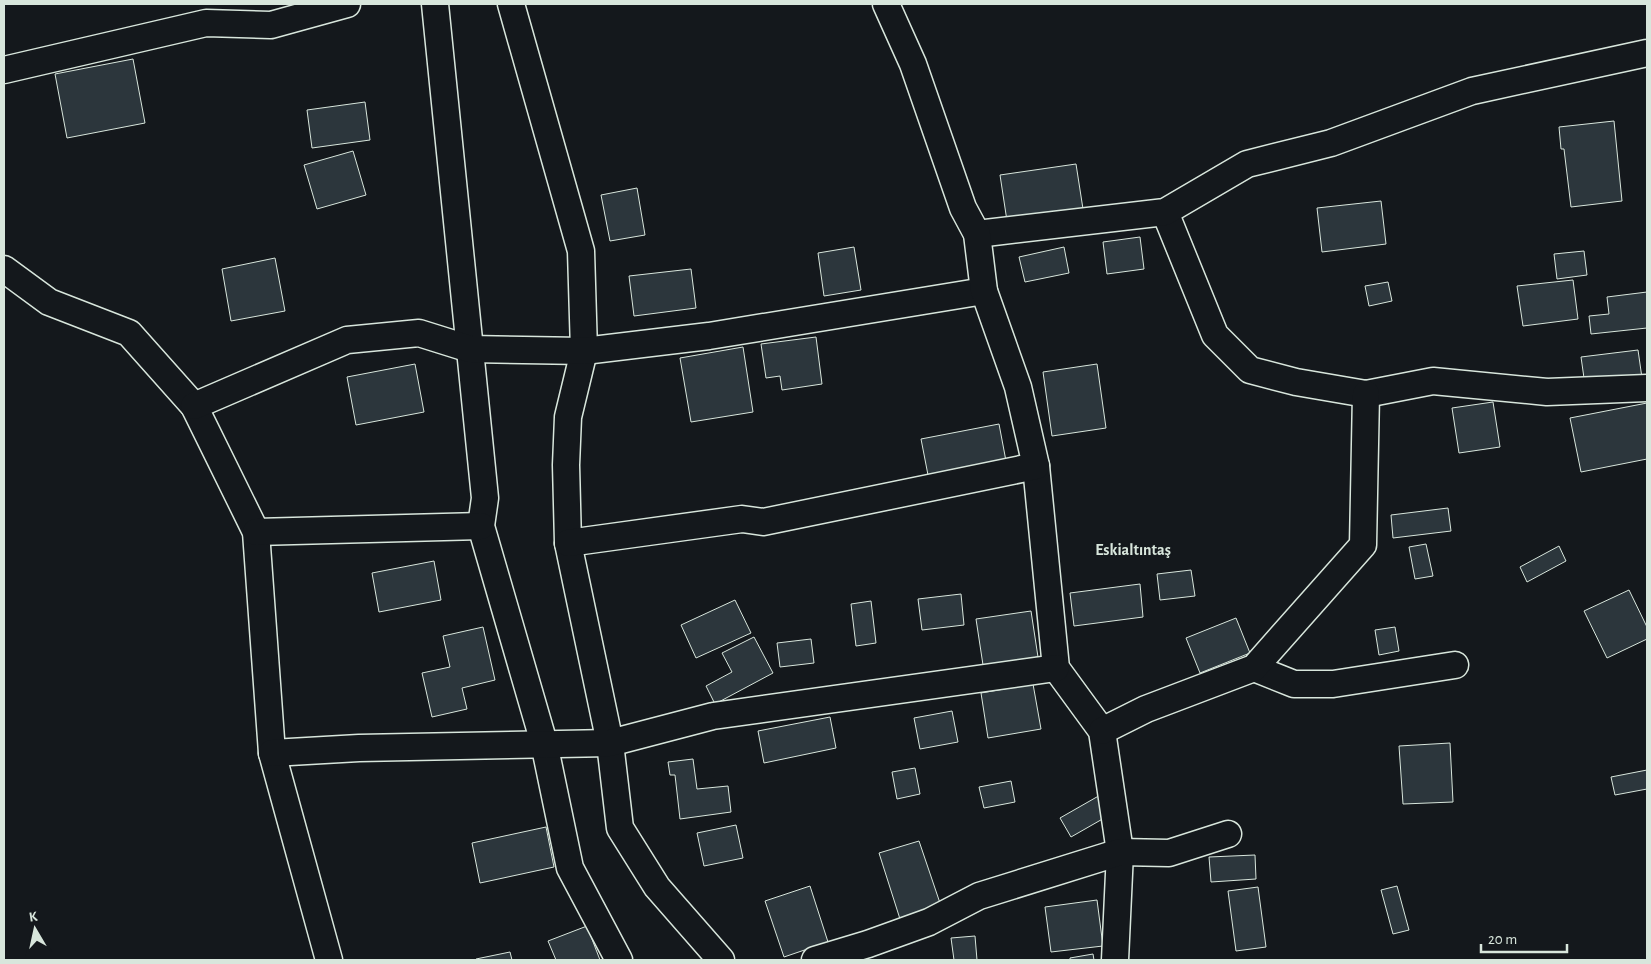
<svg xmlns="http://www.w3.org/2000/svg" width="1651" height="964" font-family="'Alegreya Sans',sans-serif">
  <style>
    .building { fill: #2c363c; stroke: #d8e6dc }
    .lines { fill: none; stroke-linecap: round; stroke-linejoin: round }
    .street-casing { stroke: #d8e6dc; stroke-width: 29 }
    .street { stroke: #14181c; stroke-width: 26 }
    .labels { text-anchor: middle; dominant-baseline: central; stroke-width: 4; stroke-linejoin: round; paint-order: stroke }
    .quarter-label { font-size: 16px; font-weight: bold; fill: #d8e6dc; stroke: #14181c }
  </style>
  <rect width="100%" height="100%" fill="#14181c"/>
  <g class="building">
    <path d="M133 59 145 123 67 138 55 74Z"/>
    <path d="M365 102 370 140 312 148 307 110Z"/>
    <path d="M1614 121 1622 201 1571 207 1564 149H1561L1559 127Z"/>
    <path d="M353 151 366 195 317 209 304 165Z"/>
    <path d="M1076 164 1083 209 1007 221 1000 175Z"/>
    <path d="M637 188 645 235 610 241 601 195Z"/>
    <path d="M1381 201 1386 244 1322 252 1317 208Z"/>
    <path d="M1140 237 1144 269 1107 274 1103 242Z"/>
    <path d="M854 247 861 290 824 296 818 253Z"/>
    <path d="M1064 247 1069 273 1025 282 1019 257Z"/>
    <path d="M1584 251 1587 275 1557 279 1554 254Z"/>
    <path d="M275 258 285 311 231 321 222 269Z"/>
    <path d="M691 269 696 308 634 316 629 276Z"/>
    <path d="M1573 280 1578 319 1523 326 1517 286Z"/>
    <path d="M1388 282 1392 301 1369 306 1365 286Z"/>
    <path d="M1647 292V328L1591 334 1589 316 1609 314 1607 297Z"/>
    <path d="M816 337 822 384 782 390 780 376 766 378 761 344Z"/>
    <path d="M743 347 753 412 691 422 680 358Z"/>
    <path d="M1638 350 1642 378 1585 385 1581 357Z"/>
    <path d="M415 364 424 412 356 425 347 377Z"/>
    <path d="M1097 364 1106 428 1052 436 1043 372Z"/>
    <path d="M1493 402 1500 447 1459 453 1452 408Z"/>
    <path d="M1647 403V459L1581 472 1570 418Z"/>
    <path d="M999 424 1006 461 928 475 921 439Z"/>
    <path d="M1448 508 1451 531 1393 538 1391 515Z"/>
    <path d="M1426 544 1433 576 1415 579 1409 547Z"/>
    <path d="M1559 546 1566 561 1527 582 1520 567Z"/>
    <path d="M434 561 441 600 379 612 372 573Z"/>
    <path d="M1191 570 1195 596 1160 600 1157 574Z"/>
    <path d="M1140 584 1143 617 1074 626 1070 593Z"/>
    <path d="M1629 590 1647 627V639L1607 658 1584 611Z"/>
    <path d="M961 594 964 625 922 630 918 599Z"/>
    <path d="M735 600 751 633 696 658 681 625Z"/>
    <path d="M871 601 876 643 856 646 851 604Z"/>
    <path d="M1031 611 1038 657 983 665 976 619Z"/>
    <path d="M1236 618 1250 653 1200 673 1186 638Z"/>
    <path d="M483 627 495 680 462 688 467 709 432 717 422 673 450 667 443 636Z"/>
    <path d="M1395 627 1399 651 1379 655 1375 630Z"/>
    <path d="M754 637 773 673 715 704 706 686 732 672 722 653Z"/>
    <path d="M811 639 814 663 780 667 777 643Z"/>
    <path d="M1033 684 1041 729 988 738 981 693Z"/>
    <path d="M952 711 958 742 920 749 914 718Z"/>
    <path d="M830 717 836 748 764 763 758 731Z"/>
    <path d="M1450 743 1453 802 1403 804 1399 746Z"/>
    <path d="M693 759 697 789 728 786 731 812 680 819 675 775H670L668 762Z"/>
    <path d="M915 768 920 794 897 799 892 772Z"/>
    <path d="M1647 770V789L1615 795 1611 777Z"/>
    <path d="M1011 781 1015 802 984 808 979 787Z"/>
    <path d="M1102 794 1113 813 1071 837 1060 818Z"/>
    <path d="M736 825 743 858 704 866 697 833Z"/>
    <path d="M546 827 554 867 480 883 472 843Z"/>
    <path d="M919 841 941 906 900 919 879 853Z"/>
    <path d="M1255 855 1256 879 1211 882 1209 857Z"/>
    <path d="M810 886 828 942 784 957 765 901Z"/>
    <path d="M1397 886 1409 930 1393 934 1381 890Z"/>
    <path d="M1258 887 1266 947 1236 951 1228 891Z"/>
    <path d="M1097 900 1103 946 1051 952 1045 907Z"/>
    <path d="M587 926 600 960H556L548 941Z"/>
    <path d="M975 936 977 960H954L951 938Z"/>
    <path d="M510 952 512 960H476V959Z"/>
    <path d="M1093 954 1094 960H1070V958Z"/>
  </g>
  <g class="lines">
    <defs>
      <g id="street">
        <path d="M435 4 485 498 481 526 544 743 570 868 619 960"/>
        <path d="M511 4 581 251 584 351 568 417 566 465 568 543 610 743 620 828 657 887 721 960"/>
        <path d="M4 70 206 23 271 25 347 4"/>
        <path d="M1165 212 1215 335 1250 370 1296 382 1366 394 1433 381 1547 392 1647 388"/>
        <path d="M977 234 1165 212 1247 164 1331 143 1472 91 1647 53"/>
        <path d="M4 269 49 302 129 333 194 406 256 532 272 753 329 960"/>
        <path d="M194 406 347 340 419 333 470 349 584 351 709 336 984 291"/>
        <path d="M1036 466 1056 668 1102 731 1120 852 1115 960"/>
        <path d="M256 532 481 526"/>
        <path d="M568 543 742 519 763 522 1036 466 1018 387 984 291 977 234 963 208 913 64 886 4"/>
        <path d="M1254 668 1294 684H1333L1455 665"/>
        <path d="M1102 731 1146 709 1254 668 1363 545 1366 394"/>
        <path d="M272 753 359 748 610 743 713 716 1056 668"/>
        <path d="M815 960 868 944 929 922 979 896 1120 852 1169 853 1228 834"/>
      </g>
    </defs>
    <use href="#street" class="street-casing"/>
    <use href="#street" class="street"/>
  </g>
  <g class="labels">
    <g class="quarter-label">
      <text x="1133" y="550">Eskialtıntaş</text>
    </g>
  </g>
  <rect width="1651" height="964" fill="none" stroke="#d8e6dc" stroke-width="10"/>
  <g transform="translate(35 929) rotate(351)" stroke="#14181c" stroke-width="4" paint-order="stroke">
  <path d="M0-4L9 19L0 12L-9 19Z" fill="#d8e6dc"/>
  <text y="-8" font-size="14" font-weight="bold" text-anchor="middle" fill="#d8e6dc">K</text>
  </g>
  <path d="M1481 944v8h86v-8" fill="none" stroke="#d8e6dc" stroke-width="2.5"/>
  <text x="1488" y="944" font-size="15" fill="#d8e6dc" stroke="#14181c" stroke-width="4" paint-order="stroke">20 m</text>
</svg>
